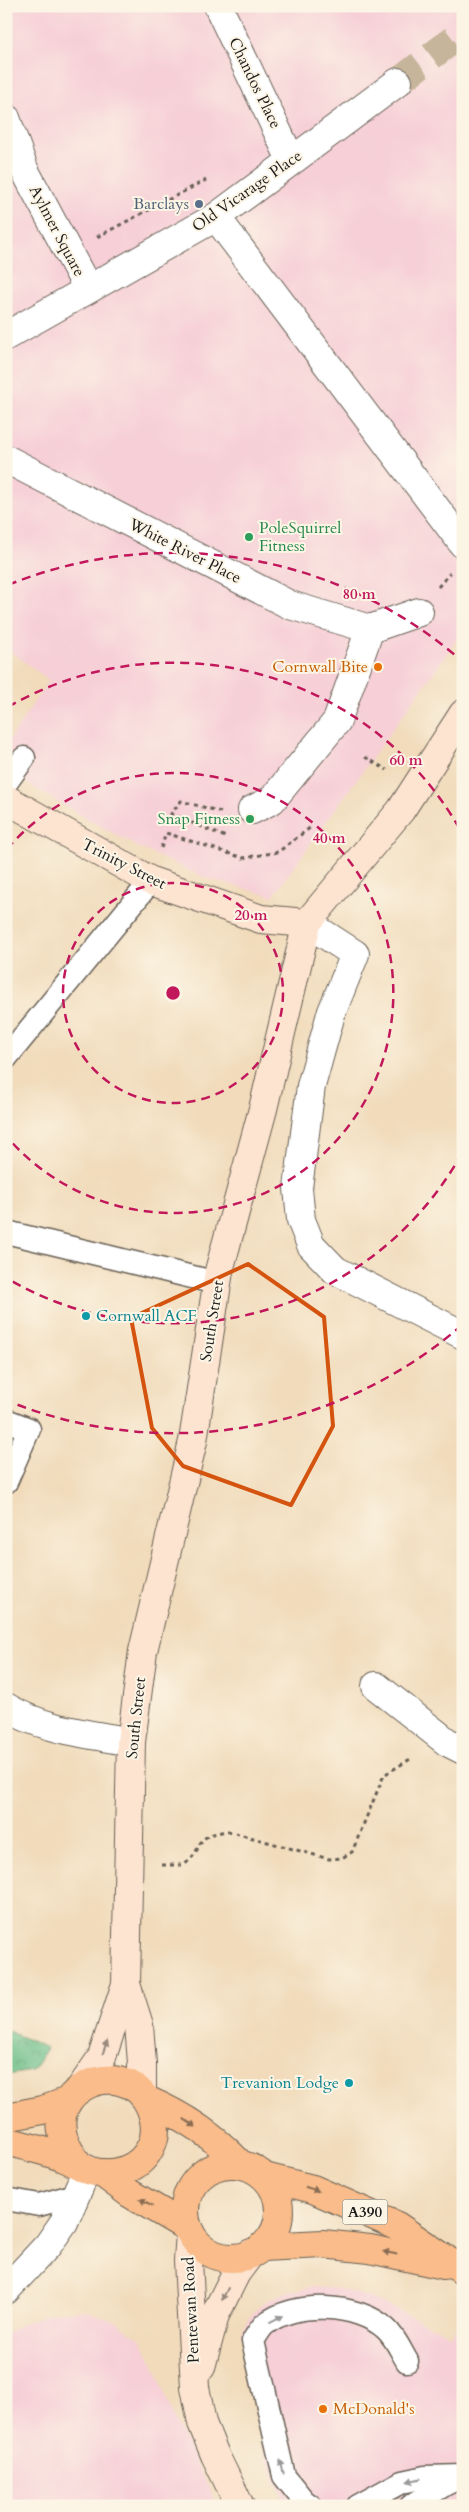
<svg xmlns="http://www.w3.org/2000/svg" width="469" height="2512" font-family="Cardo,serif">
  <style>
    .built { fill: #f6cfd7 }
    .forest { fill: url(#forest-crowns); stroke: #456e53 }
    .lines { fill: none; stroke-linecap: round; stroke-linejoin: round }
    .street-tunnel { stroke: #c6b59b; stroke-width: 28; stroke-dasharray: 28 14; stroke-linecap: butt }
    .lane-casing { stroke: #675f54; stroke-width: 25 }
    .street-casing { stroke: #675f54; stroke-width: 30 }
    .secondary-casing { stroke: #675f54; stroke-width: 30 }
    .highway-casing { stroke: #675f54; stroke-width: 30 }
    .path { stroke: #675f54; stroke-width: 3; stroke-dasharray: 4 4; stroke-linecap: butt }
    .lane { stroke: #fff; stroke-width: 22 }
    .street { stroke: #fff; stroke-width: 28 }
    .secondary { stroke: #fde4d0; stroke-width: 28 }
    .highway { stroke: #f9bc8a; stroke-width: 28 }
    .oneway { fill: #988a7f }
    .oneway2 { fill: #8a6c53 }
    .oneway3 { fill: #999 }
    .marked { fill: none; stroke: #d4530e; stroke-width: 4; stroke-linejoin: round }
    .ring { fill: none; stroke: #c2185b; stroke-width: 2.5; stroke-dasharray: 9 6 }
    .service-dot { fill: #5c6f8a; stroke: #fcf5e5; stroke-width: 2 }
    .leisure-dot { fill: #2e9e5b; stroke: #fcf5e5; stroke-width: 2 }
    .food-dot { fill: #e8710a; stroke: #fcf5e5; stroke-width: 2 }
    .culture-dot { fill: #0f9aa8; stroke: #fcf5e5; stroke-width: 2 }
    .labels { text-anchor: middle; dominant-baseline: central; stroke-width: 4; stroke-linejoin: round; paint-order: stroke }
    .shield { fill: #fcf5e5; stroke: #5f5d58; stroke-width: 1 }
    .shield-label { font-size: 15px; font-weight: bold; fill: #1c1c1c }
    .street-label { font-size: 16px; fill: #1c1c1c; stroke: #fcf5e5 }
    .service-label { font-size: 16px; fill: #4e5e75; stroke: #fcf5e5; text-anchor: end }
    .leisure-label { font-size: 16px; fill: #27864d; stroke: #fcf5e5; text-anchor: start }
    .food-label { font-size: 16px; fill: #c56008; stroke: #fcf5e5; text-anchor: end }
    .culture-label { font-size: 16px; fill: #0d838f; stroke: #fcf5e5; text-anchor: start }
    .centre { fill: #c2185b; stroke: #fcf5e5; stroke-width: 2.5 }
    .ring-label { font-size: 15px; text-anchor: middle; font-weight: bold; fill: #c2185b; stroke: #fcf5e5; stroke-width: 4; stroke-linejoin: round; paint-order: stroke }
  </style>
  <defs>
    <pattern id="forest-crowns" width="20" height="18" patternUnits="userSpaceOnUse" patternTransform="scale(1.25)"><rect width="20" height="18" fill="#6ebf8a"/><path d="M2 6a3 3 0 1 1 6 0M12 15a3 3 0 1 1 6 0" fill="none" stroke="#5a9a70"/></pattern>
  </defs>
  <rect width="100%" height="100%" fill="#fcf5e5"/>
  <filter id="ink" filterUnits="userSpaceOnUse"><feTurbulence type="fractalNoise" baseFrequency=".02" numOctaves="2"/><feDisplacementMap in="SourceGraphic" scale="10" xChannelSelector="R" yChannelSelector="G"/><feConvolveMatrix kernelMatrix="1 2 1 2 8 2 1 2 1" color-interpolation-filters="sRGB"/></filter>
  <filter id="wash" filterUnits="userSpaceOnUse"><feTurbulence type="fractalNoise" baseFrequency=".0096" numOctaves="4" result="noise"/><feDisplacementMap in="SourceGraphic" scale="20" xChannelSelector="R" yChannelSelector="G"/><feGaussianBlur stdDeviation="1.12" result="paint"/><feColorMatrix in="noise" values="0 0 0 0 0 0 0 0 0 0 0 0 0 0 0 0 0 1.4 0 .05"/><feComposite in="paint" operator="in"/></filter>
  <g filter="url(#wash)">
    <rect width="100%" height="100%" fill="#f1dbbb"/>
    <g class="built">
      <path d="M6 6H463V631L273 896 205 878 136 846 54 800 6 770V745L49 680 6 648Z"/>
      <path d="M312 2287 341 2289 374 2299 450 2335 463 2320V2506H286L264 2452 241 2332 252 2313 266 2301 284 2293Z"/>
      <path d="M83 2310 116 2322 139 2337 153 2362 177 2426 218 2506H6V2334L23 2323 52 2312Z"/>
    </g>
    <path class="forest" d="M6 2030 47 2048 32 2071 6 2075Z"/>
  </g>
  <g filter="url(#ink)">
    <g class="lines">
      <path class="street-tunnel" d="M398 82 463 32"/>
      <defs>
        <g id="lane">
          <path d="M6 783 24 758"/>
          <path d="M6 1058 151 881"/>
          <path d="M6 1232 217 1283"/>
          <path d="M6 1420 29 1429 6 1482"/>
          <path d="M6 2199 39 2205 75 2195"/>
          <path d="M311 2506 304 2501 284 2476 253 2341C256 2336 260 2329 264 2325 294 2300 358 2303 386 2329 395 2337 401 2351 407 2361"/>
          <path d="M358 2506 402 2482 425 2477 463 2476"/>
          <path d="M411 2506 446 2484 459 2478"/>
        </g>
        <g id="street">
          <path d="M218 6 291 160"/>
          <path d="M6 118 24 169 88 289"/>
          <path d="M216 217 463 544"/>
          <path d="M6 336 216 217 398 82"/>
          <path d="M6 459 290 605 370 629 419 612"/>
          <path d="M252 810 272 800 337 721 370 629"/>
          <path d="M307 923 355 954 331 1014 311 1086 298 1188 301 1220 311 1245 335 1270 463 1335"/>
          <path d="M376 1686 447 1742 463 1750"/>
          <path d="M6 1707C43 1730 90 1734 131 1742"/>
          <path d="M6 2290 48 2245 64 2222 87 2169"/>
        </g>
        <g id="secondary">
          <path d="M6 799 151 881 261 919 307 923"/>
          <path d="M126 1984 139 2025 142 2063V2094"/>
          <path d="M80 2089 102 2057 126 1984 131 1742 143 1651 193 1441 219 1271 263 1109 307 923 401 810 463 714"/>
          <path d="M190 2232 188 2261 195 2387 202 2423 215 2455 240 2506"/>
          <path d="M201 2367 215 2315 236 2273 251 2253"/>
        </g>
        <g id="highway">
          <path d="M147 2100C182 2115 214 2136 240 2164"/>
          <path d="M6 2117 43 2110 68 2101"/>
          <path d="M6 2141C25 2146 43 2150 61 2157 71 2160 79 2166 88 2170 113 2179 142 2169 152 2144 157 2132 155 2119 150 2107 124 2048 23 2094 77 2162"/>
          <circle cx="232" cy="2211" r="47"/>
          <path d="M102 2173 129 2193 188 2228"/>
          <path d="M265 2177 313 2189 397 2226 463 2271"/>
          <path d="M262 2247 323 2244 370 2249 444 2265"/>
        </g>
      </defs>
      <use href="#lane" class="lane-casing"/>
      <use href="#street" class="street-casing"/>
      <use href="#secondary" class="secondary-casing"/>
      <use href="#highway" class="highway-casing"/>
      <g class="path">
        <path d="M97 237 206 180"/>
        <path d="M438 587 450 573"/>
        <path d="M365 757 387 770"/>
        <path d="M221 812 181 801 171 814 228 838"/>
        <path d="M161 848 166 833 243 858 278 852 311 827"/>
        <path d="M162 1865H184C207 1847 190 1836 228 1831L329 1859 342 1858 352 1852 384 1775 412 1758"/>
      </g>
      <use href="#lane" class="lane"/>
      <use href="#street" class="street"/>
      <use href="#secondary" class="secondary"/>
      <use href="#highway" class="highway"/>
    </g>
    <defs><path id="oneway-solid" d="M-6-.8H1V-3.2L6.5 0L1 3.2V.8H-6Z" transform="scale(1.25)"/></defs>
    <g class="oneway">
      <use href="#oneway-solid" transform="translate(105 2047) rotate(-70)"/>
      <use href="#oneway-solid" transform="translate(225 2294) rotate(116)"/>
    </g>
    <g class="oneway2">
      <use href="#oneway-solid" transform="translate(190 2123) rotate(34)"/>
      <use href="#oneway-solid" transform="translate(312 2189) rotate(18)"/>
      <use href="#oneway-solid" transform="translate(146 2202) rotate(-152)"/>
      <use href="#oneway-solid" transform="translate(390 2253) rotate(-168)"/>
    </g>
    <g class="oneway3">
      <use href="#oneway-solid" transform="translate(276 2319) rotate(-27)"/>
      <use href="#oneway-solid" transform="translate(282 2467) rotate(-104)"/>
      <use href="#oneway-solid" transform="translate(414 2480) rotate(168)"/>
    </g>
  </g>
  <path class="marked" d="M248 1264 324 1317 333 1426 291 1505 183 1466 152 1428 131 1318Z"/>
  <g class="ring">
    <circle cx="173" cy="993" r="110"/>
    <path d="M7 849A220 220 0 1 1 7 1137"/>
    <path d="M462 1153A330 330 0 0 1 8 1279M8 707A330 330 0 0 1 462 833"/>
    <path d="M462 1325A440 440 0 0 1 8 1401M8 585A440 440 0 0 1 462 661"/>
  </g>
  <circle class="service-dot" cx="199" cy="204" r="5"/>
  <g class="leisure-dot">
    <circle cx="249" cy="537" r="5"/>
    <circle cx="250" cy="819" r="5"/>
  </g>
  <g class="food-dot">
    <circle cx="378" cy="667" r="5"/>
    <circle cx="323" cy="2409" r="5"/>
  </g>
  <g class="culture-dot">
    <circle cx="86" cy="1316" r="5"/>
    <circle cx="349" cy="2083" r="5"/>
  </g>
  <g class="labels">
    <rect class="shield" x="342.5" y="2199.5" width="45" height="25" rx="4"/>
    <g class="shield-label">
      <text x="365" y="2212">A390</text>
    </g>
    <g class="street-label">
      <text transform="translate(255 83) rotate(64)">Chandos Place</text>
      <text transform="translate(247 191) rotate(-35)">Old Vicarage Place</text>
      <text transform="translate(57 231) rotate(62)">Aylmer Square</text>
      <text transform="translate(185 551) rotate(27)">White River Place</text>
      <text transform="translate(124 864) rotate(27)">Trinity Street</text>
      <text transform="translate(212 1321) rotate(-81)">South Street</text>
      <text transform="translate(136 1718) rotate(-84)">South Street</text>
      <text transform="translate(191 2310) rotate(-93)">Pentewan Road</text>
    </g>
    <g class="service-label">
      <text x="189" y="204">Barclays</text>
    </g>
    <g class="leisure-label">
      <text x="259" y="528">PoleSquirrel<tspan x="259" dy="18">Fitness</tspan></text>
      <text x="240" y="819" text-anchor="end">Snap Fitness</text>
    </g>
    <g class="food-label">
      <text x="368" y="667">Cornwall Bite</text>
      <text x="333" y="2409" text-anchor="start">McDonald's</text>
    </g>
    <g class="culture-label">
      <text x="96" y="1316">Cornwall ACF</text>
      <text x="339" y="2083" text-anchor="end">Trevanion Lodge</text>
    </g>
  </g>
  <circle cx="173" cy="993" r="8" class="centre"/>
  <g class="ring-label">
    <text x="359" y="599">80 m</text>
    <text x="406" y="765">60 m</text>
    <text x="329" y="843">40 m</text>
    <text x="251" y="920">20 m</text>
  </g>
  <rect width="469" height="2512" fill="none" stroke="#fcf5e5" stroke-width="25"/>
</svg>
